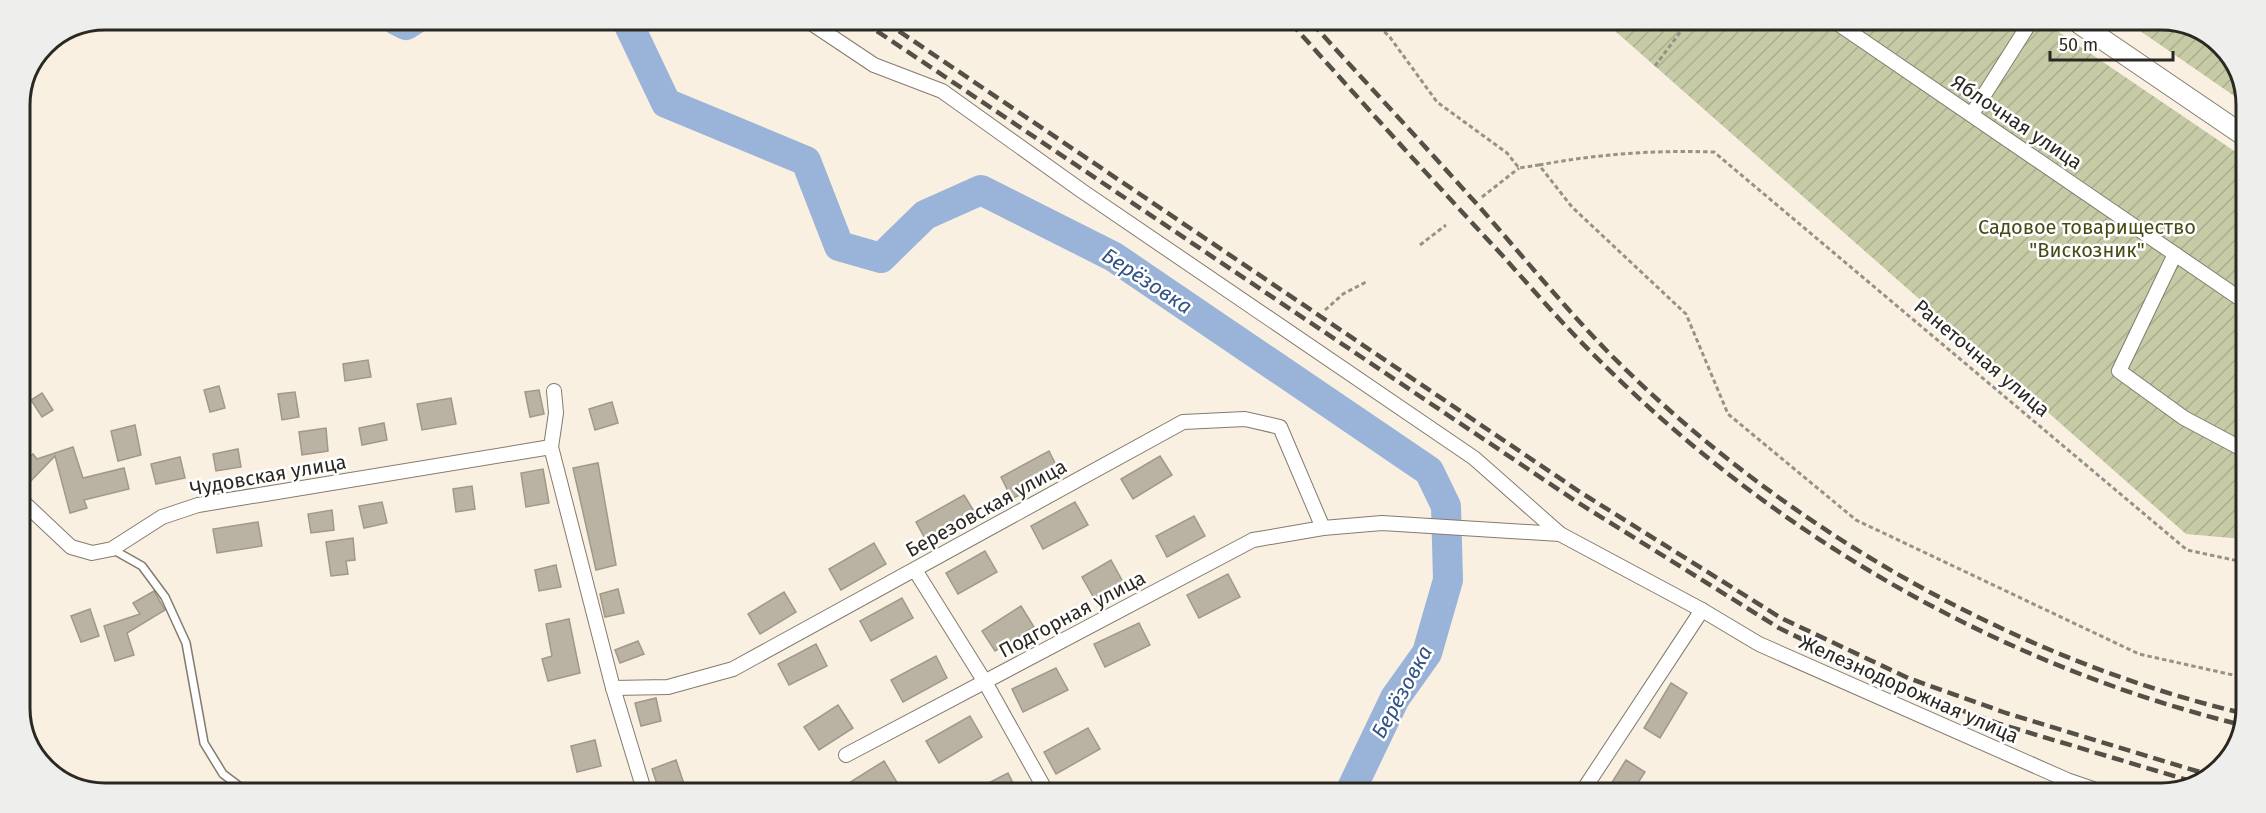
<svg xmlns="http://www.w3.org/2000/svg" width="2266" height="813" font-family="'Fira Sans',sans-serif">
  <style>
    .garden { fill: url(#garden-furrows) }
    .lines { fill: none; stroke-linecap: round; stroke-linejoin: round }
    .river { stroke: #9ab3d9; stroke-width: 30 }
    .building { fill: #bab3a4; stroke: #a0988a; stroke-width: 1.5 }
    .lane-casing { stroke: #837b6e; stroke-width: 10 }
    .street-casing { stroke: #837b6e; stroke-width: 16 }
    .secondary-casing { stroke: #837b6e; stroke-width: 22 }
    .path { stroke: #979187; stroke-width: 3; stroke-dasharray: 4.5 3; stroke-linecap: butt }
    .lane { stroke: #fff; stroke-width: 7 }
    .street { stroke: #fff; stroke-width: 14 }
    .secondary { stroke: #fff; stroke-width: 20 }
    .rail { stroke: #545048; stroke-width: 4.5; stroke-dasharray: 12 6; stroke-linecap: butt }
    .labels { text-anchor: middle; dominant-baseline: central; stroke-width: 5; stroke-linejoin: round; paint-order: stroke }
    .street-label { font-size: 20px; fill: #2b2822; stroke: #fff }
    .park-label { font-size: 20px; fill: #454914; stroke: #fff }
    .water-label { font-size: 21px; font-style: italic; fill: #325385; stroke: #fff }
    .rim { fill: none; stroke: #2b2822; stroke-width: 3 }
  </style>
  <defs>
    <pattern id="garden-furrows" width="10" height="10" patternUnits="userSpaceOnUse" patternTransform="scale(1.5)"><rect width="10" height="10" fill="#c6caa5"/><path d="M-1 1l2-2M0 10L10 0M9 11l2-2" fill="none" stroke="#aaae8e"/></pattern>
  </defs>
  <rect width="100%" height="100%" fill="#f9f0e1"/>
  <g class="garden">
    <path d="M1606 23 2047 24 2246 159 2243 539 2186 534Z"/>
    <path d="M2130 24H2188L2229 53 2246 104Z"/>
  </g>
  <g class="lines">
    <g class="river">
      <path d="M396 20 406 25 414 20"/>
      <path d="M627 21 666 103 806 161 839 246 881 258 925 215 981 190 1114 257 1429 471 1446 506 1448 580 1427 653 1395 698 1350 792"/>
    </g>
  </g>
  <g class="building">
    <path d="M368 360 371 377 345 381 343 364Z"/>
    <path d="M219 386 225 408 210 412 204 390Z"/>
    <path d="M539 390 544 414 530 417 525 392Z"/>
    <path d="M295 392 299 417 282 420 278 394Z"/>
    <path d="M42 393 53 410 42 417 31 400Z"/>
    <path d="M451 398 456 424 422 430 417 404Z"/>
    <path d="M612 402 618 423 595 430 589 409Z"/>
    <path d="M384 423 387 440 362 445 359 428Z"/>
    <path d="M135 425 141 455 118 461 111 431Z"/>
    <path d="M326 428 328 451 302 455 299 432Z"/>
    <path d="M73 447 83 478 124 468 129 489 84 500 87 508 70 513 55 456 28 484 20 476V468L33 454 37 459Z"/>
    <path d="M238 449 241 467 216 471 213 454Z"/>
    <path d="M1049 451 1060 473 1012 499 1001 477Z"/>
    <path d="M1160 456 1172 475 1133 499 1121 479Z"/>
    <path d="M180 457 185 478 156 484 151 464Z"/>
    <path d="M598 463 616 565 596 570 573 468Z"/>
    <path d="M543 469 549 503 526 507 521 473Z"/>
    <path d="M472 486 475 509 456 512 453 489Z"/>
    <path d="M964 495 977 516 928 544 916 522Z"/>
    <path d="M382 502 387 523 364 528 359 506Z"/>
    <path d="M1075 502 1088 525 1043 549 1031 526Z"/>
    <path d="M332 510 334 530 311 533 308 514Z"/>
    <path d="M1194 516 1205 536 1167 557 1156 536Z"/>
    <path d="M258 522 262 546 217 553 213 529Z"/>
    <path d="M353 538 355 560 346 561 348 574 331 576 326 542Z"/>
    <path d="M874 543 886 564 841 590 829 569Z"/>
    <path d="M985 551 997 572 958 594 946 573Z"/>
    <path d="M1111 560 1123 582 1094 598 1082 577Z"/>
    <path d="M556 565 561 587 539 591 535 570Z"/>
    <path d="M1228 574 1240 597 1199 618 1187 595Z"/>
    <path d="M618 589 624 613 605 617 600 594Z"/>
    <path d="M154 591 165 610 127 633 134 655 115 661 104 626 140 614 133 603Z"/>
    <path d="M784 592 796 612 760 634 748 614Z"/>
    <path d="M902 598 913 618 871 641 860 621Z"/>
    <path d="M1021 606 1034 627 995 651 982 631Z"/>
    <path d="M90 609 99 636 81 642 71 616Z"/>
    <path d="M569 619 580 673 548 681 542 659 552 656 546 624Z"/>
    <path d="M1139 623 1150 645 1105 667 1094 644Z"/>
    <path d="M638 641 644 654 620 663 615 650Z"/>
    <path d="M816 644 827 666 789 685 778 664Z"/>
    <path d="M936 656 947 678 903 702 891 680Z"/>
    <path d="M1056 668 1068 690 1023 712 1012 689Z"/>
    <path d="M1671 683 1687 693 1660 738 1644 728Z"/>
    <path d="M656 698 661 721 641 726 635 703Z"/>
    <path d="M838 705 853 728 819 750 804 727Z"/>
    <path d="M970 716 982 737 939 763 926 741Z"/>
    <path d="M1088 728 1100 749 1056 774 1044 752Z"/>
    <path d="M595 740 601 766 577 772 571 746Z"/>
    <path d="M676 760 686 790H659L652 769Z"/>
    <path d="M1626 760 1645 772 1632 792H1606Z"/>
    <path d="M884 761 898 784 888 791H836Z"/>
    <path d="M1008 773 1017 791H973Z"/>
  </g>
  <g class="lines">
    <defs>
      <path id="lane" d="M112 549 142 566 165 597 186 643 204 743 223 774 243 789"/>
      <g id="street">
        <path d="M808 21 874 65 942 91 1082 191 1474 458 1560 534 1702 610 1759 644 2067 780 2105 793"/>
        <path d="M1837 23 2245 302"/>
        <path d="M1972 114 2029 24"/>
        <path d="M2175 254 2119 371 2184 418 2244 450"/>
        <path d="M554 391 556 413 551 447 613 688 644 790"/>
        <path d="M20 499 71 547 92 553 112 549 162 517 198 505 551 447"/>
        <path d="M915 570 985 682 1046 791"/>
        <path d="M613 688 668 687 733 669 1183 422 1245 419 1280 427 1323 528"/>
        <path d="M846 755 1253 540 1323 528 1382 523 1560 534"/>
        <path d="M1582 792 1702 610"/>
      </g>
      <path id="secondary" d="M2080 24 2246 137"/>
    </defs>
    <use href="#lane" class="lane-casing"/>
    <use href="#street" class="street-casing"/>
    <use href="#secondary" class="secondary-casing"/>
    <g class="path">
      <path d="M1373 22 1389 36 1437 102 1507 153 1519 168 1539 165 1572 207 1686 314 1728 414 1856 520 2139 654 2242 677"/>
      <path d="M1655 66 1687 23"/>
      <path d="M1539 165C1598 154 1654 150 1714 152L2187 550 2243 562"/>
      <path d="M1482 197 1519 168"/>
      <path d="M1420 245 1446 225"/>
      <path d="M1325 310 1343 294 1366 282"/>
    </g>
    <use href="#lane" class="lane"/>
    <use href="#street" class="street"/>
    <use href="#secondary" class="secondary"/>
    <g class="rail">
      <path d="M862 21 1577 502 1779 628 1908 691 2000 724 2194 782"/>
      <path d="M884 21 1580 492 1781 618 1908 678 2006 713 2213 776"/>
      <path d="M1290 22C1360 100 1430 178 1502 255 1534 291 1566 328 1601 362 1777 537 2001 666 2242 725"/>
      <path d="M1311 22C1368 85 1426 147 1483 211 1525 259 1565 308 1609 353 1777 523 2009 658 2242 713"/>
    </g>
  </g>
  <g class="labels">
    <g class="street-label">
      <text transform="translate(2017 122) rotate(34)">Яблочная улица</text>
      <text transform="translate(1982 358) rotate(40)">Ранеточная улица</text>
      <text transform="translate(268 475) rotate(-10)">Чудовская улица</text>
      <text transform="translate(986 508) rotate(-29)">Березовская улица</text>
      <text transform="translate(1072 614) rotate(-28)">Подгорная улица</text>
      <text transform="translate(1909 689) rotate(24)">Железнодорожная улица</text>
    </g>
    <g class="park-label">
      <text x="2087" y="227">Садовое товарищество<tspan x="2087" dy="23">"Вискозник"</tspan></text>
    </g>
    <g class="water-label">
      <text transform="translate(1147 281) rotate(33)">Берёзовка</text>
      <text transform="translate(1402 692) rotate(-61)">Берёзовка</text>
    </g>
  </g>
  <path d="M0 0H2266V813H0ZM105 30H2161A75 75 0 0 1 2236 105V708A75 75 0 0 1 2161 783H105A75 75 0 0 1 30 708V105A75 75 0 0 1 105 30Z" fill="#eeeeed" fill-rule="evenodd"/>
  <path class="rim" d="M105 30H2161A75 75 0 0 1 2236 105V708A75 75 0 0 1 2161 783H105A75 75 0 0 1 30 708V105A75 75 0 0 1 105 30Z"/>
  <path d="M2050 51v9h123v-9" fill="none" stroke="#2b2822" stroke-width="3"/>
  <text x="2059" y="51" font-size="18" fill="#2b2822" stroke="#ffffff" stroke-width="4.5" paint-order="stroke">50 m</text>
</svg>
